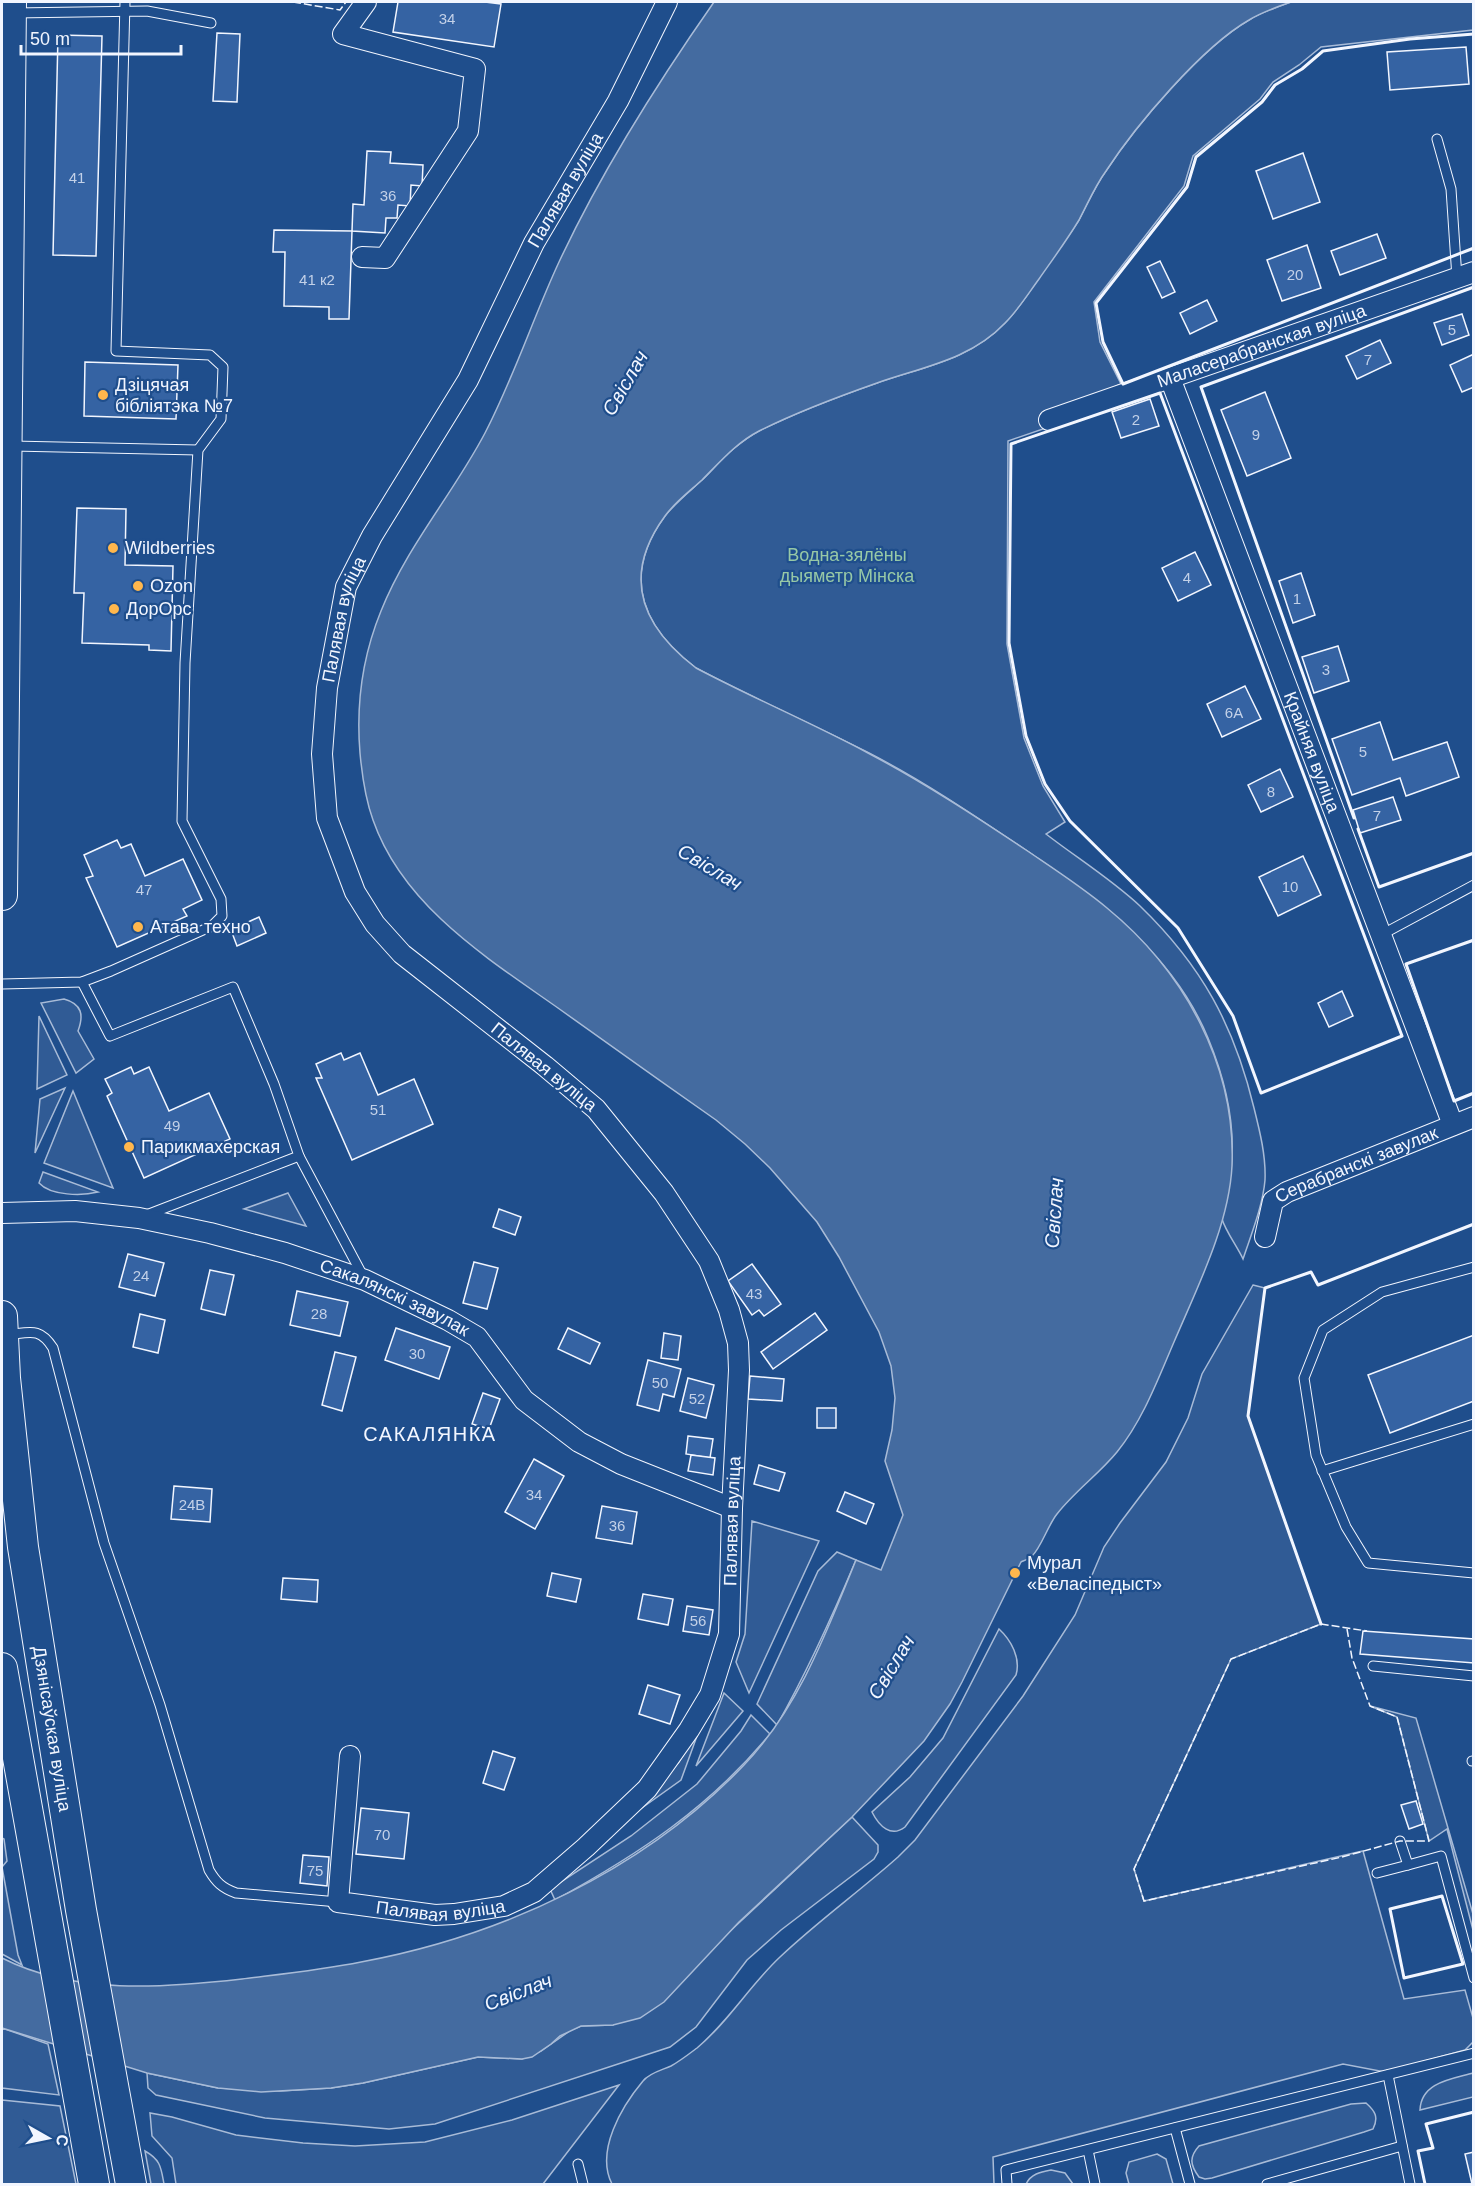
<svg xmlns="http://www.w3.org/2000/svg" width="1475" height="2186" font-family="Helvetica,sans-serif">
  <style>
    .green { fill: #305b95; stroke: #a8bbd7; stroke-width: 1.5 }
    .water { fill: #446ba0; stroke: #a8bbd7; stroke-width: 1.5 }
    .building { fill: #3563a3; stroke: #f2f6ff; stroke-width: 1.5 }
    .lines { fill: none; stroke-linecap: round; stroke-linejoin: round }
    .lane-casing { stroke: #f2f6ff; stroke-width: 11 }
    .street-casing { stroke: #f2f6ff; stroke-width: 22 }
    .primary-casing { stroke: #f2f6ff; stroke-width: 32 }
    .lane { stroke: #1f4e8c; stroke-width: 9 }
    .street { stroke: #1f4e8c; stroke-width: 20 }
    .primary { stroke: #1f4e8c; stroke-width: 30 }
    .fence { stroke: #f2f6ff; stroke-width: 1.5; stroke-dasharray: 8 3; stroke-linecap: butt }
    .wall { stroke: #f2f6ff; stroke-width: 3 }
    .poi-dot { fill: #ffb74d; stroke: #1f4e8c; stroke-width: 2 }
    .labels { text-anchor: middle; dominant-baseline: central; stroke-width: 4.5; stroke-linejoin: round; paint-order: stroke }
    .number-label { font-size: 15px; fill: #c3d1e8 }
    .street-label { font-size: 18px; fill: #f2f6ff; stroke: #1f4e8c }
    .poi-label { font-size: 18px; fill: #f2f6ff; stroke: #1f4e8c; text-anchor: start }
    .park-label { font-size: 18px; fill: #97c8a6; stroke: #1f4e8c }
    .water-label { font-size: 20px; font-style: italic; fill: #f2f6ff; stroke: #1f4e8c }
    .neighbourhood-label { font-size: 20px; letter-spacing: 1.5px; fill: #f2f6ff; stroke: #1f4e8c }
  </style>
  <rect width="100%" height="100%" fill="#1f4e8c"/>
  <g class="green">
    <path d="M1291 2H1473V30L1321 47 1299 65 1273 82 1260 99 1193 156 1184 186 1094 302 1100 342 1121 384 1048 416 1046 428 1008 441 1007 644 1024 738 1043 786 1065 822 1046 834C1077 858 1111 879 1140 906 1202 966 1234 1025 1254 1108 1260 1132 1266 1156 1265 1180 1263 1205 1251 1235 1243 1259 1238 1248 1225 1230 1222 1219 1221 1212 1230 1181 1231 1170 1236 1126 1225 1079 1208 1038 1175 958 1105 904 1036 857 981 820 926 782 867 752 810 723 752 698 696 668 641 626 621 576 665 516 675 503 690 491 702 480 720 462 736 443 759 431 797 412 837 397 877 383 922 367 970 360 1005 323 1020 308 1032 288 1044 270 1056 253 1068 237 1079 220 1088 203 1095 186 1106 171 1136 125 1202 47 1249 20 1262 12 1277 7 1291 2Z"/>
    <path d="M64 999C82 1004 84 1015 78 1031L94 1059 76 1073 41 1003Z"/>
    <path d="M39 1016 67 1075 37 1089Z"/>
    <path d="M65 1088 35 1153 40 1099Z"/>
    <path d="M73 1091 113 1188 44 1163Z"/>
    <path d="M43 1172 98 1192C82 1196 51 1196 39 1183Z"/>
    <path d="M288 1193 306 1226 244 1209Z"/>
    <path d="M1253 1285 1265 1288 1248 1416 1321 1624 1231 1659 1134 1869 1144 1901 1363 1851 1404 1999 1465 1990 1473 2018V2042L1465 2050 1385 2072 1343 2064 993 2157 994 2184H612C595 2151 622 2106 643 2081 649 2073 662 2070 671 2066 680 2061 689 2054 697 2048 729 2021 750 1985 780 1957 818 1921 860 1891 898 1857L915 1840 1023 1696 1075 1615 1104 1547 1120 1523 1166 1462 1188 1418 1202 1374Z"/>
    <path d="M752 1521 819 1541 749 1693 736 1662 745 1634Z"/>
    <path d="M837 1552 856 1560C832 1617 807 1672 777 1725L757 1704 818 1571Z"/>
    <path d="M999 1629C1011 1640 1021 1658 1016 1675L905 1827C891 1838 879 1826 872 1812L910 1777 943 1738Z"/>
    <path d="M724 1693 743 1711 696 1766Z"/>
    <path d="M1370 1706 1416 1718 1473 1914V1930L1447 1829 1429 1841 1397 1717Z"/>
    <path d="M751 1715 770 1734C709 1808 639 1854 555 1900L550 1889 631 1836 697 1784 741 1731Z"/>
    <path d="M701 1725 681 1780 625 1820 679 1762Z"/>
    <path d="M852 1817 878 1845V1852L874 1859 781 1930 747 1960 696 2027 670 2047 435 2124 389 2129 265 2118 156 2095 148 2088 147 2073 218 2088 280 2091 331 2088 363 2083 478 2057 522 2059 541 2051 571 2030 581 2026 613 2025 727 1934Z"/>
    <path d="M2 1838 4 1839 7 1861 2 1867 18 1955 22 1965 2 1954Z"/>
    <path d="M2 2028 48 2044 59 2095 2 2088Z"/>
    <path d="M1473 2073V2097L1420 2110C1421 2082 1452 2079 1473 2073Z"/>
    <path d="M619 2085 543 2184H176L172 2158 152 2136 150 2113 172 2117 236 2135 303 2143 355 2146 425 2142 512 2120Z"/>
    <path d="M2 2100 60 2106 76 2184H2Z"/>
    <path d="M1366 2103C1375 2111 1379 2117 1373 2129L1364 2132 1212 2178 1205 2179 1199 2177C1190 2165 1189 2157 1199 2146L1351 2104Z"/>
    <path d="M145 2151C161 2160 161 2168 164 2184H151Z"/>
    <path d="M1157 2154 1166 2159 1173 2184H1129L1126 2173 1129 2162Z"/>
    <path d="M1051 2170 1065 2173 1073 2184H1026C1031 2174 1040 2172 1051 2170Z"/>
  </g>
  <path class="water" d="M714 2H1291C1277 7 1262 12 1249 20 1202 47 1136 125 1106 171 1095 186 1088 203 1079 220 1067 240 1053 259 1039 279 1028 294 1018 310 1005 323 970 360 922 367 877 383 837 397 797 412 759 431 736 443 720 462 702 480 690 491 675 502 665 516 621 576 641 626 696 668 753 698 812 723 868 753 923 782 975 816 1026 850 1054 869 1082 887 1107 908 1184 971 1236 1065 1232 1166 1229 1225 1197 1288 1174 1342 1158 1379 1143 1420 1117 1452 1099 1474 1075 1491 1057 1514 1048 1525 1041 1548 1032 1556 1031 1558 1023 1561 1021 1562L962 1682 950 1704 924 1741 852 1817 739 1922 664 2002 640 2018 613 2025 581 2026 560 2036 551 2044 532 2057 522 2059 478 2057 363 2083 331 2088 261 2092 218 2088 147 2073 2 2028V1958C75 1995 163 1988 242 1979 282 1974 321 1970 361 1962 502 1936 644 1870 744 1765 798 1709 827 1631 856 1560L881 1570 903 1515 885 1461 892 1430 895 1398 891 1366 879 1332 839 1257 817 1222 770 1168 745 1144 716 1120C663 1083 611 1046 558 1008 487 958 403 906 373 820 365 798 362 775 360 753 356 705 363 655 381 611 407 546 453 494 485 433 514 377 533 318 559 262 602 170 656 85 714 2Z"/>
  <g class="building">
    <path d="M398 2H485L501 4 494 47 393 32Z"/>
    <path d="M217 33 240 34 237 102 213 101Z"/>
    <path d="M58 35 102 36 96 256 53 255Z"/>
    <path d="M1466 47 1469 84 1390 90 1387 52Z"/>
    <path d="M367 151 391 152 390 163 423 165 422 186 411 185 410 206 398 205 397 218H386L385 233 352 231 353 204 364 205Z"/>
    <path d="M1303 153 1320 202 1273 219 1256 171Z"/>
    <path d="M274 230 352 231 349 319H329V307L284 306 285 252H273Z"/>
    <path d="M1377 234 1386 258 1340 275 1331 251Z"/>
    <path d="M1307 245 1321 288 1282 301 1267 260Z"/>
    <path d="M1160 261 1175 292 1162 298 1147 267Z"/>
    <path d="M1207 300 1217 321 1190 334 1180 313Z"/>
    <path d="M1462 314 1469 335 1442 345 1434 323Z"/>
    <path d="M1380 340 1391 363 1357 379 1346 356Z"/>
    <path d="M1474 354V387L1462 392 1450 365Z"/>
    <path d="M85 362 178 365 176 419 84 416Z"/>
    <path d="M1265 392 1291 458 1247 476 1221 410Z"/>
    <path d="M1150 399 1159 426 1121 438 1112 412Z"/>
    <path d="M77 508 126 509 125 565 173 566 171 651 149 650V645L82 643 84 593H74Z"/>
    <path d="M1195 552 1211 585 1178 601 1162 568Z"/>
    <path d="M1301 573 1315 615 1293 623 1279 581Z"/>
    <path d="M1338 646 1349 681 1314 693 1302 657Z"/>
    <path d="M1245 686 1261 719 1222 737 1207 704Z"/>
    <path d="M1380 722 1393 760 1447 742 1459 777 1406 796 1400 778 1352 795 1332 739Z"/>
    <path d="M1280 769 1293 797 1261 812 1248 785Z"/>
    <path d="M1393 797 1401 820 1360 833 1353 810Z"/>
    <path d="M117 840 121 848 131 844 145 876 183 859 202 900 183 909 187 916 117 947 86 878 93 876 84 855Z"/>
    <path d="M1303 856 1321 895 1278 916 1259 877Z"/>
    <path d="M259 917 266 933 237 946 231 930Z"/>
    <path d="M1342 991 1353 1016 1329 1027 1318 1003Z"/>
    <path d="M341 1053 344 1060 360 1053 378 1095 414 1079 433 1124 352 1160 316 1078H322L316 1064Z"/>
    <path d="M131 1067 134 1074 149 1067 169 1111 209 1093 230 1139 144 1178 107 1096 112 1093 105 1079Z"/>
    <path d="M499 1209 521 1217 515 1235 493 1227Z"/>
    <path d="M128 1254 164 1263 155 1296 119 1287Z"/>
    <path d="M474 1262 498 1268 487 1309 463 1303Z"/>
    <path d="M752 1264 781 1304 764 1316 759 1310 752 1315 728 1281Z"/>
    <path d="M210 1270 234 1275 225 1315 201 1309Z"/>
    <path d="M297 1291 348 1302 340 1336 290 1325Z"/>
    <path d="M815 1313 827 1330 773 1369 761 1352Z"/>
    <path d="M140 1314 165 1320 158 1353 133 1347Z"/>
    <path d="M396 1328 450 1347 439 1379 385 1360Z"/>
    <path d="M568 1328 600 1343 590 1364 558 1349Z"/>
    <path d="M664 1333 681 1336 678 1360 661 1358Z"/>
    <path d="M1474 1335V1401L1390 1433 1368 1375Z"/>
    <path d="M335 1352 356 1357 342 1411 322 1405Z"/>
    <path d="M648 1360 681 1369 674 1397 663 1394 659 1411 637 1405Z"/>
    <path d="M750 1376 784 1379 782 1401 748 1399Z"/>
    <path d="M688 1378 714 1385 706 1418 680 1411Z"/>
    <path d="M483 1393 500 1399 489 1429 472 1424Z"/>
    <rect x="817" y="1408" width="19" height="20"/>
    <path d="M688 1436 713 1439 710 1458 686 1454Z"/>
    <path d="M691 1455 715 1458 713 1475 688 1471Z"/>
    <path d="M534 1459 564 1476 535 1529 505 1512Z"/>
    <path d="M759 1465 785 1473 779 1491 754 1484Z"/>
    <path d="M174 1486 212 1489 210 1522 171 1519Z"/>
    <path d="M845 1492 874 1504 866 1524 837 1511Z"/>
    <path d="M602 1506 637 1512 632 1544 596 1538Z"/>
    <path d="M552 1573 581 1579 576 1602 547 1596Z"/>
    <path d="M283 1578 318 1580 317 1602 281 1599Z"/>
    <path d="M643 1594 673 1599 668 1625 638 1619Z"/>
    <path d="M687 1606 713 1610 709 1635 683 1631Z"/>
    <path d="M1363 1631 1474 1639V1663L1360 1654Z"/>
    <path d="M648 1685 680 1695 670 1724 639 1714Z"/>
    <path d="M493 1751 515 1758 504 1790 483 1783Z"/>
    <path d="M1416 1801 1423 1824 1409 1829 1401 1805Z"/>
    <path d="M361 1808 409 1813 404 1859 356 1854Z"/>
    <path d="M303 1855 329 1857 327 1886 300 1883Z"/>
    <path d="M1474 2152V2184H1472L1465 2154Z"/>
  </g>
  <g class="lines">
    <defs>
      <g id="lane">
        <path d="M14 13 147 11 211 23"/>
        <path d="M1437 139 1451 189 1457 278"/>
        <path d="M12 446 198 450"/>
        <path d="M1381 935 1474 885"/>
        <path d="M82 982 110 1036 233 987 274 1084 299 1156 144 1216"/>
        <path d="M2 984 82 982 111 971 212 926 222 916 221 899 182 821 185 663 198 450 221 419 223 367 210 355 116 351 125 2"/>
        <path d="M299 1156 364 1278"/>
        <path d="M1474 1267 1382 1292 1323 1330 1304 1378 1316 1455 1346 1527 1368 1563 1474 1573"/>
        <path d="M6 1335C29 1333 39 1326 53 1348L104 1543 160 1705 209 1870C216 1882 222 1888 236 1893L338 1902"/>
        <path d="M1322 1471 1474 1424"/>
        <path d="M1373 1666 1474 1676"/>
        <path d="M1472 1761H1474"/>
        <path d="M1400 1841 1408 1865 1441 1856 1474 1978"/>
        <path d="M1377 1873 1408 1865"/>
        <path d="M1388 2075 1410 2184"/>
        <path d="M1175 2128 1190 2184"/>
        <path d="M1088 2150 1095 2184"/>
        <path d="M578 2164 583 2184"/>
        <path d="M1007 2184 1006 2170 1474 2053"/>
        <path d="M1267 2184 1402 2146"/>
      </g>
      <g id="street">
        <path d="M362 257 385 258 468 131 475 69 343 34 366 2"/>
        <path id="s1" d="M1170 378 1453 1125"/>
        <path id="s2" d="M1049 420 1474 272"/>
        <path id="s3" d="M2 1213 75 1211 139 1218 210 1233 285 1253 365 1280 448 1320 477 1337 524 1400 579 1442 621 1464 732 1508"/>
        <path id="s4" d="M1265 1237 1273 1201 1287 1192 1474 1117"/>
        <path id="s5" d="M350 1756 338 1902 435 1915 454 1914 504 1906 534 1892 586 1847 647 1789 689 1730 710 1695 729 1634 732 1508 739 1370 738 1343 729 1310 709 1261 664 1193 596 1109 545 1066 402 954 375 924 355 892 327 818 322 754 327 688 346 587 372 536 468 380 534 243 618 101 667 2"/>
      </g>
      <g id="primary">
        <path d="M2 895 11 2"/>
        <path id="s6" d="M2 1316 5 1378 23 1547 81 1910 131 2184"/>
        <path d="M2 1668 94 2184"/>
      </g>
    </defs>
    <use href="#lane" class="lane-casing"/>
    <use href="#street" class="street-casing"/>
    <use href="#primary" class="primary-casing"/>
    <use href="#lane" class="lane"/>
    <use href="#street" class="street"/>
    <use href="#primary" class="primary"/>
    <g class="fence">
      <path d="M293 2 340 10 346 2"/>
      <path d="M1347 1629 1352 1658 1370 1706 1397 1717 1429 1841H1400L1342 1857 1144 1901 1134 1869 1231 1659 1321 1624 1367 1631"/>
    </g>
    <g class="wall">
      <path d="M1474 34 1410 39 1323 51 1302 69 1275 85 1262 102 1196 157 1187 187 1096 303 1103 342 1123 384 1474 248"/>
      <path d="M1160 393 1402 1036 1261 1093 1233 1016 1178 928 1070 821 1045 784 1026 736 1009 643 1011 444Z"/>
      <path d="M1354 818 1201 387 1474 287"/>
      <path d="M1358 829 1379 887 1474 853"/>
      <path d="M1474 940 1406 964 1454 1101 1474 1093"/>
      <path d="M1321 1624 1248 1416 1265 1288 1311 1272 1318 1285 1474 1224"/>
      <path d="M1442 1896 1463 1964 1404 1978 1390 1909Z"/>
      <path d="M1425 2184 1418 2151 1433 2148 1426 2124 1474 2112"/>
    </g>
  </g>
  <g class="poi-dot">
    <circle cx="103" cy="395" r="6"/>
    <circle cx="113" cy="548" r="6"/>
    <circle cx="138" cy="586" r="6"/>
    <circle cx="114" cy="609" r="6"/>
    <circle cx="138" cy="927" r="6"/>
    <circle cx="129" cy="1147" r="6"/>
    <circle cx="1015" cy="1573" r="6"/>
  </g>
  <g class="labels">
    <g class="number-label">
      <text x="447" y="18">34</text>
      <text x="77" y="177">41</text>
      <text x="388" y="195">36</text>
      <text x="1295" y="274">20</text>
      <text x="317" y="279">41 к2</text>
      <text x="1452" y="329">5</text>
      <text x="1368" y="359">7</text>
      <text x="1136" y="419">2</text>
      <text x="1256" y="434">9</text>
      <text x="1187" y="577">4</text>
      <text x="1297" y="598">1</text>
      <text x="1326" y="669">3</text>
      <text x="1234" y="712">6А</text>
      <text x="1363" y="751">5</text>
      <text x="1271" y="791">8</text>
      <text x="1377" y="815">7</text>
      <text x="1290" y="886">10</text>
      <text x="144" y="889">47</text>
      <text x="378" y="1109">51</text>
      <text x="172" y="1125">49</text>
      <text x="141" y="1275">24</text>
      <text x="754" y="1293">43</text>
      <text x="319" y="1313">28</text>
      <text x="417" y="1353">30</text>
      <text x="660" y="1382">50</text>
      <text x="697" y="1398">52</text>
      <text x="534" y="1494">34</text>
      <text x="192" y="1504">24В</text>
      <text x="617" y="1525">36</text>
      <text x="698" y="1620">56</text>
      <text x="382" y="1834">70</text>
      <text x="315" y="1870">75</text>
    </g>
    <g class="street-label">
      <text stroke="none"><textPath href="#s5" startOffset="2338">Палявая вуліца</textPath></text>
      <text stroke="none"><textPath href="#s2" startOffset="225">Маласерабранская вуліца</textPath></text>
      <text stroke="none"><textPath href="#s5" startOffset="1852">Палявая вуліца</textPath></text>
      <text stroke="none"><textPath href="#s1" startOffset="400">Крайняя вуліца</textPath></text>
      <text transform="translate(544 1067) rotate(39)">Палявая вуліца</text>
      <text stroke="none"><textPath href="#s4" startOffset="128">Серабранскі завулак</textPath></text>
      <text stroke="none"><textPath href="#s3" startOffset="406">Сакалянскі завулак</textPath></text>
      <text stroke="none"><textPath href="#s5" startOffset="790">Палявая вуліца</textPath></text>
      <text stroke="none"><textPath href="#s6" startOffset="416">Дзянісаўская вуліца</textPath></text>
      <text stroke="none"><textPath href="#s5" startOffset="250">Палявая вуліца</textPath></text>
    </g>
    <g class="poi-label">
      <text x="115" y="385">Дзіцячая<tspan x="115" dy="21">бібліятэка №7</tspan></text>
      <text x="125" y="548">Wildberries</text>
      <text x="150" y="586">Ozon</text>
      <text x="126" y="609">ДорОрс</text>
      <text x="150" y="927">Атава техно</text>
      <text x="141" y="1147">Парикмахерская</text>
      <text x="1027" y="1563">Мурал<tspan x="1027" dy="21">«Веласіпедыст»</tspan></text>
    </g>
    <g class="park-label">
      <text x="847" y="555">Водна-зялёны<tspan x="847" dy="21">дыяметр Мінска</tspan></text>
    </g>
    <g class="water-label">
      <text transform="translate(625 383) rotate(-60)">Свіслач</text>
      <text transform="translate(710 867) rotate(31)">Свіслач</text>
      <text transform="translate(1054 1213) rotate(-86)">Свіслач</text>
      <text transform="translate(891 1667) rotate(-59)">Свіслач</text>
      <text transform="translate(518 1992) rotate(-21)">Свіслач</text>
    </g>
    <g class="neighbourhood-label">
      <text x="430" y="1434">САКАЛЯНКА</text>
    </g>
  </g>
  <rect width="1475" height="2186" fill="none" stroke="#f2f6ff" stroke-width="6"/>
  <g transform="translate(48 2138) rotate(99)" stroke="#1f4e8c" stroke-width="4.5" paint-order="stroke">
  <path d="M0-4.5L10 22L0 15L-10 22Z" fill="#f2f6ff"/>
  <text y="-9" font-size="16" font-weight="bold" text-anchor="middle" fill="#f2f6ff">С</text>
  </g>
  <path d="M21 45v9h160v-9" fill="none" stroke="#f2f6ff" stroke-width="3"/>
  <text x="30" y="45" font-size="18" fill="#f2f6ff" stroke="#1f4e8c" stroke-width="4.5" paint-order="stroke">50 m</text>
</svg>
